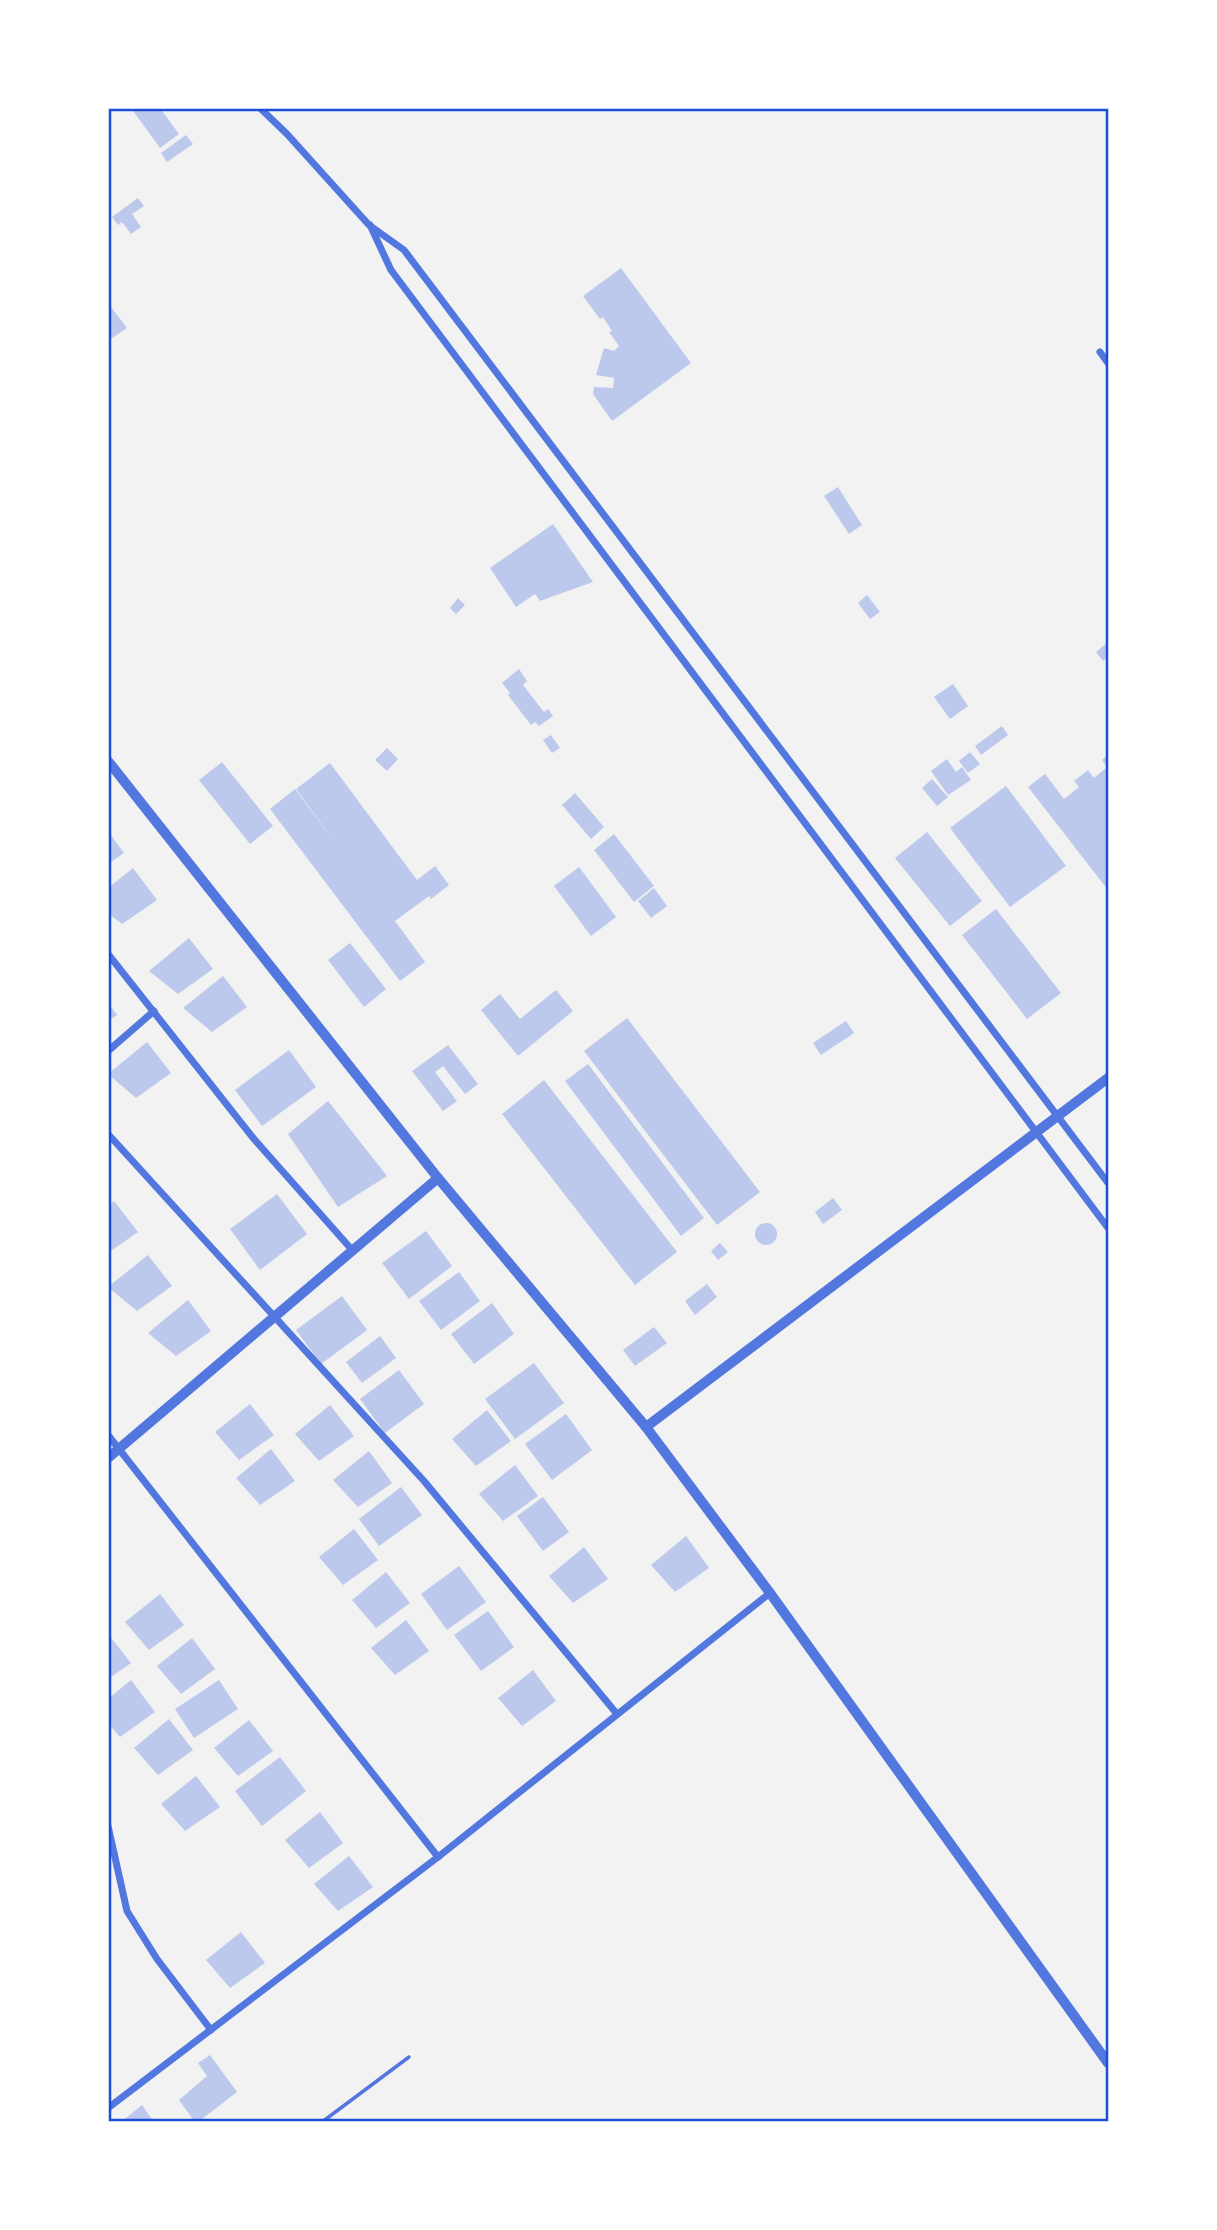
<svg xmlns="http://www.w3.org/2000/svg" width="1217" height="2230" font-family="'Open Sans',sans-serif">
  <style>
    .building { fill: #bdc9ec }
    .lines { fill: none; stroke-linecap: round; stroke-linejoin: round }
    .service { stroke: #5277de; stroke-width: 3.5 }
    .minor { stroke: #5277de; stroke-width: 7 }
    .tertiary { stroke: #5277de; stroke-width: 10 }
    .neatline { fill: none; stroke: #1d4ed8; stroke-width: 2.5 }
  </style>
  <rect width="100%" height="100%" fill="#f2f2f2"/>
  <g class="building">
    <path d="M131 108H160L179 134 160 148Z"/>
    <path d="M186 135 193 144 167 162 161 153Z"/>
    <path d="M138 198 144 206 132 214 141 227 131 234 122 222 118 225 112 217Z"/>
    <path d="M621 268 691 363 612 421 593 394 594 387 613 388 614 378 596 375 604 348 614 351 619 346 609 332 612 331 603 317 600 319 583 296Z"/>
    <path d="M108 303 127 328 108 341Z"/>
    <path d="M838 487 862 525 849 534 824 496Z"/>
    <path d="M553 524 593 582 540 601 535 594 516 607 490 568Z"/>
    <path d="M867 595 880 612 870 619 858 603Z"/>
    <path d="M458 598 465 605 456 614 450 608Z"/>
    <path d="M1108 642V657L1103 661 1096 652Z"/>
    <path d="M519 669 527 681 523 685 544 712 548 709 553 716 539 726 535 722 531 725 508 695 510 693 502 683Z"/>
    <path d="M953 684 968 706 950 719 934 697Z"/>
    <path d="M1002 726 1008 735 981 755 975 746Z"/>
    <path d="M551 735 560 748 552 753 543 740Z"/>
    <path d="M387 748 398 759 387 771 375 760Z"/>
    <path d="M970 752 980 764 968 773 959 761Z"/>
    <path d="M1108 754V890L1028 787 1045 774 1064 799 1079 787 1074 781 1088 770 1094 778 1107 767 1102 760Z"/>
    <path d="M947 759 956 772 962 767 971 780 948 795 931 771Z"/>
    <path d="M222 762 273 826 250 844 199 780Z"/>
    <path d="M330 763 417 880 435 866 449 885 431 899 429 896 395 921 425 962 400 981 270 809 295 789 339 848 296 789Z"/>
    <path d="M932 779 948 797 937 806 922 788Z"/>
    <path d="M1006 786 1066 866 1010 907 950 828Z"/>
    <path d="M575 793 604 827 591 839 562 805Z"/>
    <path d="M108 831 124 853 108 864Z"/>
    <path d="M927 832 982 901 950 926 895 858Z"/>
    <path d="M614 834 654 886 634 902 594 850Z"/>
    <path d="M579 867 616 917 591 936 554 886Z"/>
    <path d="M133 868 157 900 122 924 108 913V888Z"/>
    <path d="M654 888 667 906 651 918 638 901Z"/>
    <path d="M996 909 1061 993 1027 1019 962 935Z"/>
    <path d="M189 938 213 969 178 994 149 971Z"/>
    <path d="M350 943 386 989 364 1007 328 960Z"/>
    <path d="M223 976 247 1007 212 1032 183 1008Z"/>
    <path d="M556 990 573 1011 518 1056 481 1010 500 994 520 1019Z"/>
    <path d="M108 1003 117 1015 108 1021Z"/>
    <path d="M627 1018 760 1192 717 1225 584 1051Z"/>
    <path d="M846 1021 854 1033 821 1055 813 1043Z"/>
    <path d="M147 1042 171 1073 136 1098 108 1074Z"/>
    <path d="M448 1045 478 1084 465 1094 443 1066 435 1072 457 1101 443 1111 412 1071Z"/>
    <path d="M289 1050 316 1087 262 1126 235 1090Z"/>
    <path d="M588 1064 704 1218 681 1236 565 1081Z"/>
    <path d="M544 1080 677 1252 635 1285 502 1114Z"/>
    <path d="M328 1101 387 1176 338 1207 288 1134Z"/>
    <path d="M277 1194 307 1234 260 1270 230 1229Z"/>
    <path d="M833 1198 842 1210 823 1224 815 1212Z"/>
    <path d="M114 1201 138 1232 108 1253V1206Z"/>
    <circle cx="766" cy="1234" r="11"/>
    <path d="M426 1231 452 1266 409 1299 382 1263Z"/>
    <path d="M720 1243 728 1252 718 1260 711 1251Z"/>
    <path d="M148 1255 172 1286 137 1311 108 1287Z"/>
    <path d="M459 1272 480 1301 441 1330 419 1301Z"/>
    <path d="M707 1284 717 1297 695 1315 685 1301Z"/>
    <path d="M342 1296 367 1330 321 1364 296 1330Z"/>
    <path d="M188 1300 211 1331 176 1356 148 1333Z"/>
    <path d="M492 1303 514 1334 474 1364 451 1334Z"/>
    <path d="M654 1327 667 1343 635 1366 623 1350Z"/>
    <path d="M380 1336 396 1358 362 1383 346 1362Z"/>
    <path d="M534 1363 564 1403 515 1439 485 1399Z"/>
    <path d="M399 1370 424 1404 385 1433 360 1399Z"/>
    <path d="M250 1404 274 1435 239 1460 215 1432Z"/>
    <path d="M330 1405 354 1436 319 1461 295 1434Z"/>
    <path d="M487 1410 511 1441 476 1466 452 1439Z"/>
    <path d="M566 1414 592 1450 552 1480 525 1444Z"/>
    <path d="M271 1449 295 1481 260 1505 236 1478Z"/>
    <path d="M369 1451 392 1483 358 1507 333 1480Z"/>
    <path d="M515 1465 538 1496 503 1521 479 1494Z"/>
    <path d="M401 1487 422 1515 379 1546 359 1519Z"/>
    <path d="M543 1497 569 1532 543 1551 517 1516Z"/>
    <path d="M354 1529 378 1560 343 1585 319 1557Z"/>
    <path d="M686 1536 709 1568 675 1592 651 1565Z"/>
    <path d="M584 1547 608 1579 573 1603 549 1576Z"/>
    <path d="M459 1566 486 1602 447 1630 421 1594Z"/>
    <path d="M386 1572 410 1603 376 1628 352 1600Z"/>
    <path d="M160 1594 184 1625 149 1650 125 1622Z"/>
    <path d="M488 1611 514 1647 481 1671 454 1635Z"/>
    <path d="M406 1620 429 1651 395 1675 371 1648Z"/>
    <path d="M108 1634 131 1663 108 1679Z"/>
    <path d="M192 1638 215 1669 181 1694 157 1666Z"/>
    <path d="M533 1670 556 1701 522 1726 498 1698Z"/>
    <path d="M131 1680 155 1712 120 1737 108 1723V1699Z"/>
    <path d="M219 1680 238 1709 194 1738 175 1709Z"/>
    <path d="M169 1719 193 1750 158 1775 134 1748Z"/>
    <path d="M249 1720 273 1751 238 1776 214 1748Z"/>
    <path d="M280 1757 306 1791 262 1826 235 1791Z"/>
    <path d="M196 1776 220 1807 185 1831 161 1804Z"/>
    <path d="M320 1812 343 1843 309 1868 285 1840Z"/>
    <path d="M349 1856 373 1887 338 1911 314 1884Z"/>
    <path d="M241 1932 265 1963 230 1988 206 1960Z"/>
    <path d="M210 2055 237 2092 198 2122H195L179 2100 207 2076 198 2063Z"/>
    <path d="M142 2105 154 2122H121Z"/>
  </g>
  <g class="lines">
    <path class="service" d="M322 2122 409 2057"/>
    <g class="minor">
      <path d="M260 108 287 134 369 225 404 250 1108 1183"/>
      <path d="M370 225 391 270 1108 1228"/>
      <path d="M1100 352 1108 363"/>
      <path d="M108 954 254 1139 353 1251"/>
      <path d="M108 1051 154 1011"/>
      <path d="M108 1134 424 1481 617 1714"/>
      <path d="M108 1435 438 1857"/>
      <path d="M108 1826 127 1911 157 1959 211 2030"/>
      <path d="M108 2108 438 1857 770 1593"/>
    </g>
    <g class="tertiary">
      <path d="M108 761 438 1178 646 1427 770 1593 1108 2063"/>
      <path d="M646 1427 1108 1078"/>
      <path d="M108 1458 438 1178"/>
    </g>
  </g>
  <rect width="1217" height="2230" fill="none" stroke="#ffffff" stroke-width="220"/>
  <rect x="110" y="110" width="997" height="2010" class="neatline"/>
</svg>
